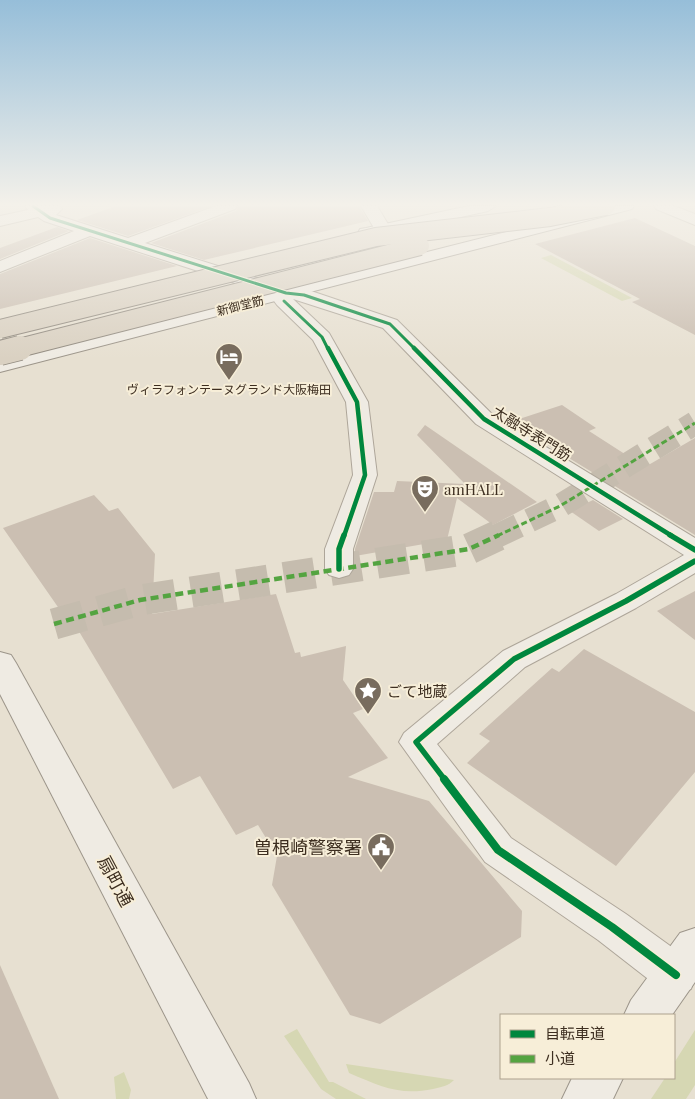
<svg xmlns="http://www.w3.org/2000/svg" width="695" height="1099" font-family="'Playfair Display','Noto Sans JP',serif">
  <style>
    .green { fill: #d6d7b3 }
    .building { fill: #cbbfb2 }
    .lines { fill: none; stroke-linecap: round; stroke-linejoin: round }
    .street-tunnel-far1 { stroke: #c5bcae; stroke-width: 24; stroke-dasharray: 24 12; stroke-linecap: butt }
    .street-tunnel { stroke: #c5bcae; stroke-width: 31; stroke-dasharray: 31 16; stroke-linecap: butt }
    .street-casing { stroke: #ada599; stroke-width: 2 }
    .secondary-casing { stroke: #9c958a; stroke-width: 2 }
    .street { fill: #efebe3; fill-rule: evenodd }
    .secondary { fill: #efebe3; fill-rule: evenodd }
    .highway-bridge-far1-casing { stroke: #928b80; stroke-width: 20; stroke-linecap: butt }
    .highway-bridge-casing { stroke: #928b80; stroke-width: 26; stroke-linecap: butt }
    .highway-bridge-far1 { stroke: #dad1c2; stroke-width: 18 }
    .highway-bridge { stroke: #dad1c2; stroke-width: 24 }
    .quiet-far1 { stroke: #54a441; stroke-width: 3; stroke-dasharray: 6 3; stroke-linecap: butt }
    .quiet { stroke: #54a441; stroke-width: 4.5; stroke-dasharray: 8 4.5; stroke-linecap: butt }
    .cycleway-far3-casing { stroke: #f7eed8; stroke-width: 5 }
    .cycleway-far2-casing { stroke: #f7eed8; stroke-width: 7 }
    .cycleway-far1-casing { stroke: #f7eed8; stroke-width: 9 }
    .cycleway-casing { stroke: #f7eed8; stroke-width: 11 }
    .cycleway-far3 { stroke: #00873e; stroke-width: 3 }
    .cycleway-far2 { stroke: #00873e; stroke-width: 4.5 }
    .cycleway-far1 { stroke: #00873e; stroke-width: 5.5 }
    .cycleway { stroke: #00873e; stroke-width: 8 }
    .labels { text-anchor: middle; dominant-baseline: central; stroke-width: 4; stroke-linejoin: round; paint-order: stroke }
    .far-street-label { font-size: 12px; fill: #3d2e20; stroke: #f7eed8 }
    .far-poi-label { font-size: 12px; fill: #3d2e20; stroke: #f7eed8 }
    .street-label { font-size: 15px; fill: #3d2e20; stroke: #f7eed8 }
    .poi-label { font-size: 15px; fill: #3d2e20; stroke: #f7eed8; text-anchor: start }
    .near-poi-label { font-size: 18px; fill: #3d2e20; stroke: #f7eed8; text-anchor: end }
    .near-street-label { font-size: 18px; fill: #3d2e20; stroke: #f7eed8 }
  </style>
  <rect width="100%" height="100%" fill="#e7e0d1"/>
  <g class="green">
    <path d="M551 255 632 298 622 301 541 258Z"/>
    <path d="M297 1029 329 1082H333L366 1099H336L321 1089 284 1036Z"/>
    <path d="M695 1030V1085L686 1099H651L665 1078H674V1063Z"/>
    <path d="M346 1064 454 1080C448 1086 442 1087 433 1089 399 1096 380 1086 349 1073Z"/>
    <path d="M124 1072 131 1090 129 1099H116L114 1077Z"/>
  </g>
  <g class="building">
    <path d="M116 206H212L128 236 77 220Z"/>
    <path d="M239 206H359L368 221 204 260 151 243 236 211Z"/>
    <path d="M635 218 695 246V335L632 302 640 299 535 244Z"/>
    <path d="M57 227 69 231 0 259V248Z"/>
    <path d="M90 238 177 266 0 309V274Z"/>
    <path d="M562 405 596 428 589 431 645 467 695 438V535L510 422Z"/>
    <path d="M425 425 537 502 493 525 457 498 447 540 355 556V549L374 492H394L397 481 465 484 417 435Z"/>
    <path d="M94 495 109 511 118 508 155 554 152 614 276 594 295 653 300 652 301 657 346 646 343 680 363 709 353 713 388 758 348 777 429 801 522 911 521 937 380 1024 350 1015 272 885 277 856 258 825 236 835 200 776 173 789 65 608 60 610 3 528Z"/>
    <path d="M593 500 623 519 599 531 570 511Z"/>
    <path d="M695 591V640L657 611Z"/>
    <path d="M584 649 695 712V772L616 866 467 763 490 741 479 734 552 668 559 672Z"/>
    <path d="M0 965 59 1099H0Z"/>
  </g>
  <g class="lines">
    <path class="street-tunnel-far1" d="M497 536 560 506 695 423"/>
    <path class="street-tunnel" d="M54 624 140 600 469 549 499 535"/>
    <defs>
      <g id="street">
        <path d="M25 206H60L62 209 56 215 128 238 216 206H237L235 209 145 243 288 288 311 291 397 320 492 414 695 538V573L636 608 525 667 437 744 511 838 626 914 691 961C695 972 695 978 691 989L676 995 661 989 598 940 485 862 399 742 404 733 503 651 616 594 684 555 476 424 383 328 293 299 329 333 368 402 377 475 353 549V569L349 575 339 578 329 575 325 569V549L353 475 346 402 313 340 277 305 274 301 278 297 90 236 0 272V261L74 231 44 221 38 217 0 226V216L28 210Z"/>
        <path d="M361 206H377L391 229 389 233H377Z"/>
        <path d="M654 206H674L695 214V225L656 209Z"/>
      </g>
      <g id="secondary">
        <path d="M469 206H496L488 211 366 238 360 237 358 233 360 229 366 228Z"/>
        <path d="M609 206H634L632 209 0 372V360Z"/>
        <path d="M0 652 11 655 16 663 249 1083 256 1099H208L0 694Z"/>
        <path d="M695 928V982L672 1015H624L631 1000 680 933Z"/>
        <path d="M572 1078H623L613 1099H562Z"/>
      </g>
    </defs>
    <use href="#street" class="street-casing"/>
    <use href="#secondary" class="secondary-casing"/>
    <use href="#street" class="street"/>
    <use href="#secondary" class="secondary"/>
    <defs>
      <g id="highway-bridge-far1">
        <path d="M0 329 376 237 550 217 606 206"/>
        <path d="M15 349 420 246"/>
      </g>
      <path id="highway-bridge" d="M0 353 20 348"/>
    </defs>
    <use href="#highway-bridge-far1" class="highway-bridge-far1-casing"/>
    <use href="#highway-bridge" class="highway-bridge-casing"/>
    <use href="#highway-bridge-far1" class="highway-bridge-far1"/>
    <use href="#highway-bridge" class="highway-bridge"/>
    <path class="quiet-far1" d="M497 536 560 506 695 423"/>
    <path class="quiet" d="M54 624 140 600 469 549 499 535"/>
    <defs>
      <g id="cycleway-far3">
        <path d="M33 206 50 218 286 293 304 295 390 324 415 349"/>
        <path d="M284 301 322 337 328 349"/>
      </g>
      <g id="cycleway-far2">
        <path d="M328 348 357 402 365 475 344 536"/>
        <path d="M414 348 484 419 672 536"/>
      </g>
      <g id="cycleway-far1">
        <path d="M670 535 695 550"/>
        <path d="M339 569V549L344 535"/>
        <path d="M445 780 416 742 514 659 626 601 695 561"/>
      </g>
      <path id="cycleway" d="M444 779 498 850 612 927 676 975"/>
    </defs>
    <use href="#cycleway-far3" class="cycleway-far3-casing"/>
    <use href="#cycleway-far2" class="cycleway-far2-casing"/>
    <use href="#cycleway-far1" class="cycleway-far1-casing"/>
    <use href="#cycleway" class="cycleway-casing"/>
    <use href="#cycleway-far3" class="cycleway-far3"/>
    <use href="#cycleway-far2" class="cycleway-far2"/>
    <use href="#cycleway-far1" class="cycleway-far1"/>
    <use href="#cycleway" class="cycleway"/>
  </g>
  <linearGradient id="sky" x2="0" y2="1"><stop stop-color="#96bed9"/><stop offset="0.57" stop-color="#f4f1ea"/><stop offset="1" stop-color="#f4f1ea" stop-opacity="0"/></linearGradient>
  <rect width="695" height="359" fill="url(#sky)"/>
  <defs>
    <symbol id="hotel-pin" viewBox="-11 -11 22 30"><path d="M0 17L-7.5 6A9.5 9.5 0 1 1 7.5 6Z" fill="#786c5e" stroke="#f7eed8"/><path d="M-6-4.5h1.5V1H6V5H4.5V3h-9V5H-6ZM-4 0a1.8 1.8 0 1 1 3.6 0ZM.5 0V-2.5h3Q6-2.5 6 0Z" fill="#fff"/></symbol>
    <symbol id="theatre-pin" viewBox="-11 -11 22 30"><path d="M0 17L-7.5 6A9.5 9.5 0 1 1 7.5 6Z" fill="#786c5e" stroke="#f7eed8"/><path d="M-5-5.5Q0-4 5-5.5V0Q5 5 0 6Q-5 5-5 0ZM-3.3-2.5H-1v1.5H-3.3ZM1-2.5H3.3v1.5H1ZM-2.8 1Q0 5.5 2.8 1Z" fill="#fff"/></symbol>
    <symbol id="sight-pin" viewBox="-11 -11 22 30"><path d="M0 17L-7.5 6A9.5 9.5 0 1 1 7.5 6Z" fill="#786c5e" stroke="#f7eed8"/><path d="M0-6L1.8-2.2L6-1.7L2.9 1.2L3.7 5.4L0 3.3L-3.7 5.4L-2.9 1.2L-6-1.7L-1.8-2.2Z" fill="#fff"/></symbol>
    <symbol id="civic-pin" viewBox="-11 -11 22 30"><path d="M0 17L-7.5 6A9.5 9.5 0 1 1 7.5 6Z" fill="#786c5e" stroke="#f7eed8"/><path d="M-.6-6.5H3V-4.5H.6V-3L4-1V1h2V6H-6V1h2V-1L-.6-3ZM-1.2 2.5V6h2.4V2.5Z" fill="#fff"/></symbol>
  </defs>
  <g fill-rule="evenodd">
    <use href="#hotel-pin" x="213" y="341" width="32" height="43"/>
    <use href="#theatre-pin" x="409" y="473" width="32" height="43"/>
    <use href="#sight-pin" x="352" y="675" width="32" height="43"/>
    <use href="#civic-pin" x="365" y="831" width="32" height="43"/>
  </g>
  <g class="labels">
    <g class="far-street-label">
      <text transform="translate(240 305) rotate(-14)">新御堂筋</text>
    </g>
    <g class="far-poi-label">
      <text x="229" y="389">ヴィラフォンテーヌグランド大阪梅田</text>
    </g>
    <g class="street-label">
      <text transform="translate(532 433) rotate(32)">太融寺表門筋</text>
    </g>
    <g class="poi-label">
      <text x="444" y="489">amHALL</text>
      <text x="387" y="691">ごて地蔵</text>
    </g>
    <g class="near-poi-label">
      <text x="362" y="847">曽根崎警察署</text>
    </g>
    <g class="near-street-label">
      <text transform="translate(116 881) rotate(62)">扇町通</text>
    </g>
  </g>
  <rect x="500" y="1014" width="175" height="65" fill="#f7eed8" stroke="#ada18e"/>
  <rect x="510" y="1030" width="25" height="8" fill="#00873e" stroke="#ada18e"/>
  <text x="545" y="1039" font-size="15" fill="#3d2e20">自転車道</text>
  <rect x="510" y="1055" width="25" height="8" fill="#54a441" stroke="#ada18e"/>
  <text x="545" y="1064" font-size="15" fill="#3d2e20">小道</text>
</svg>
